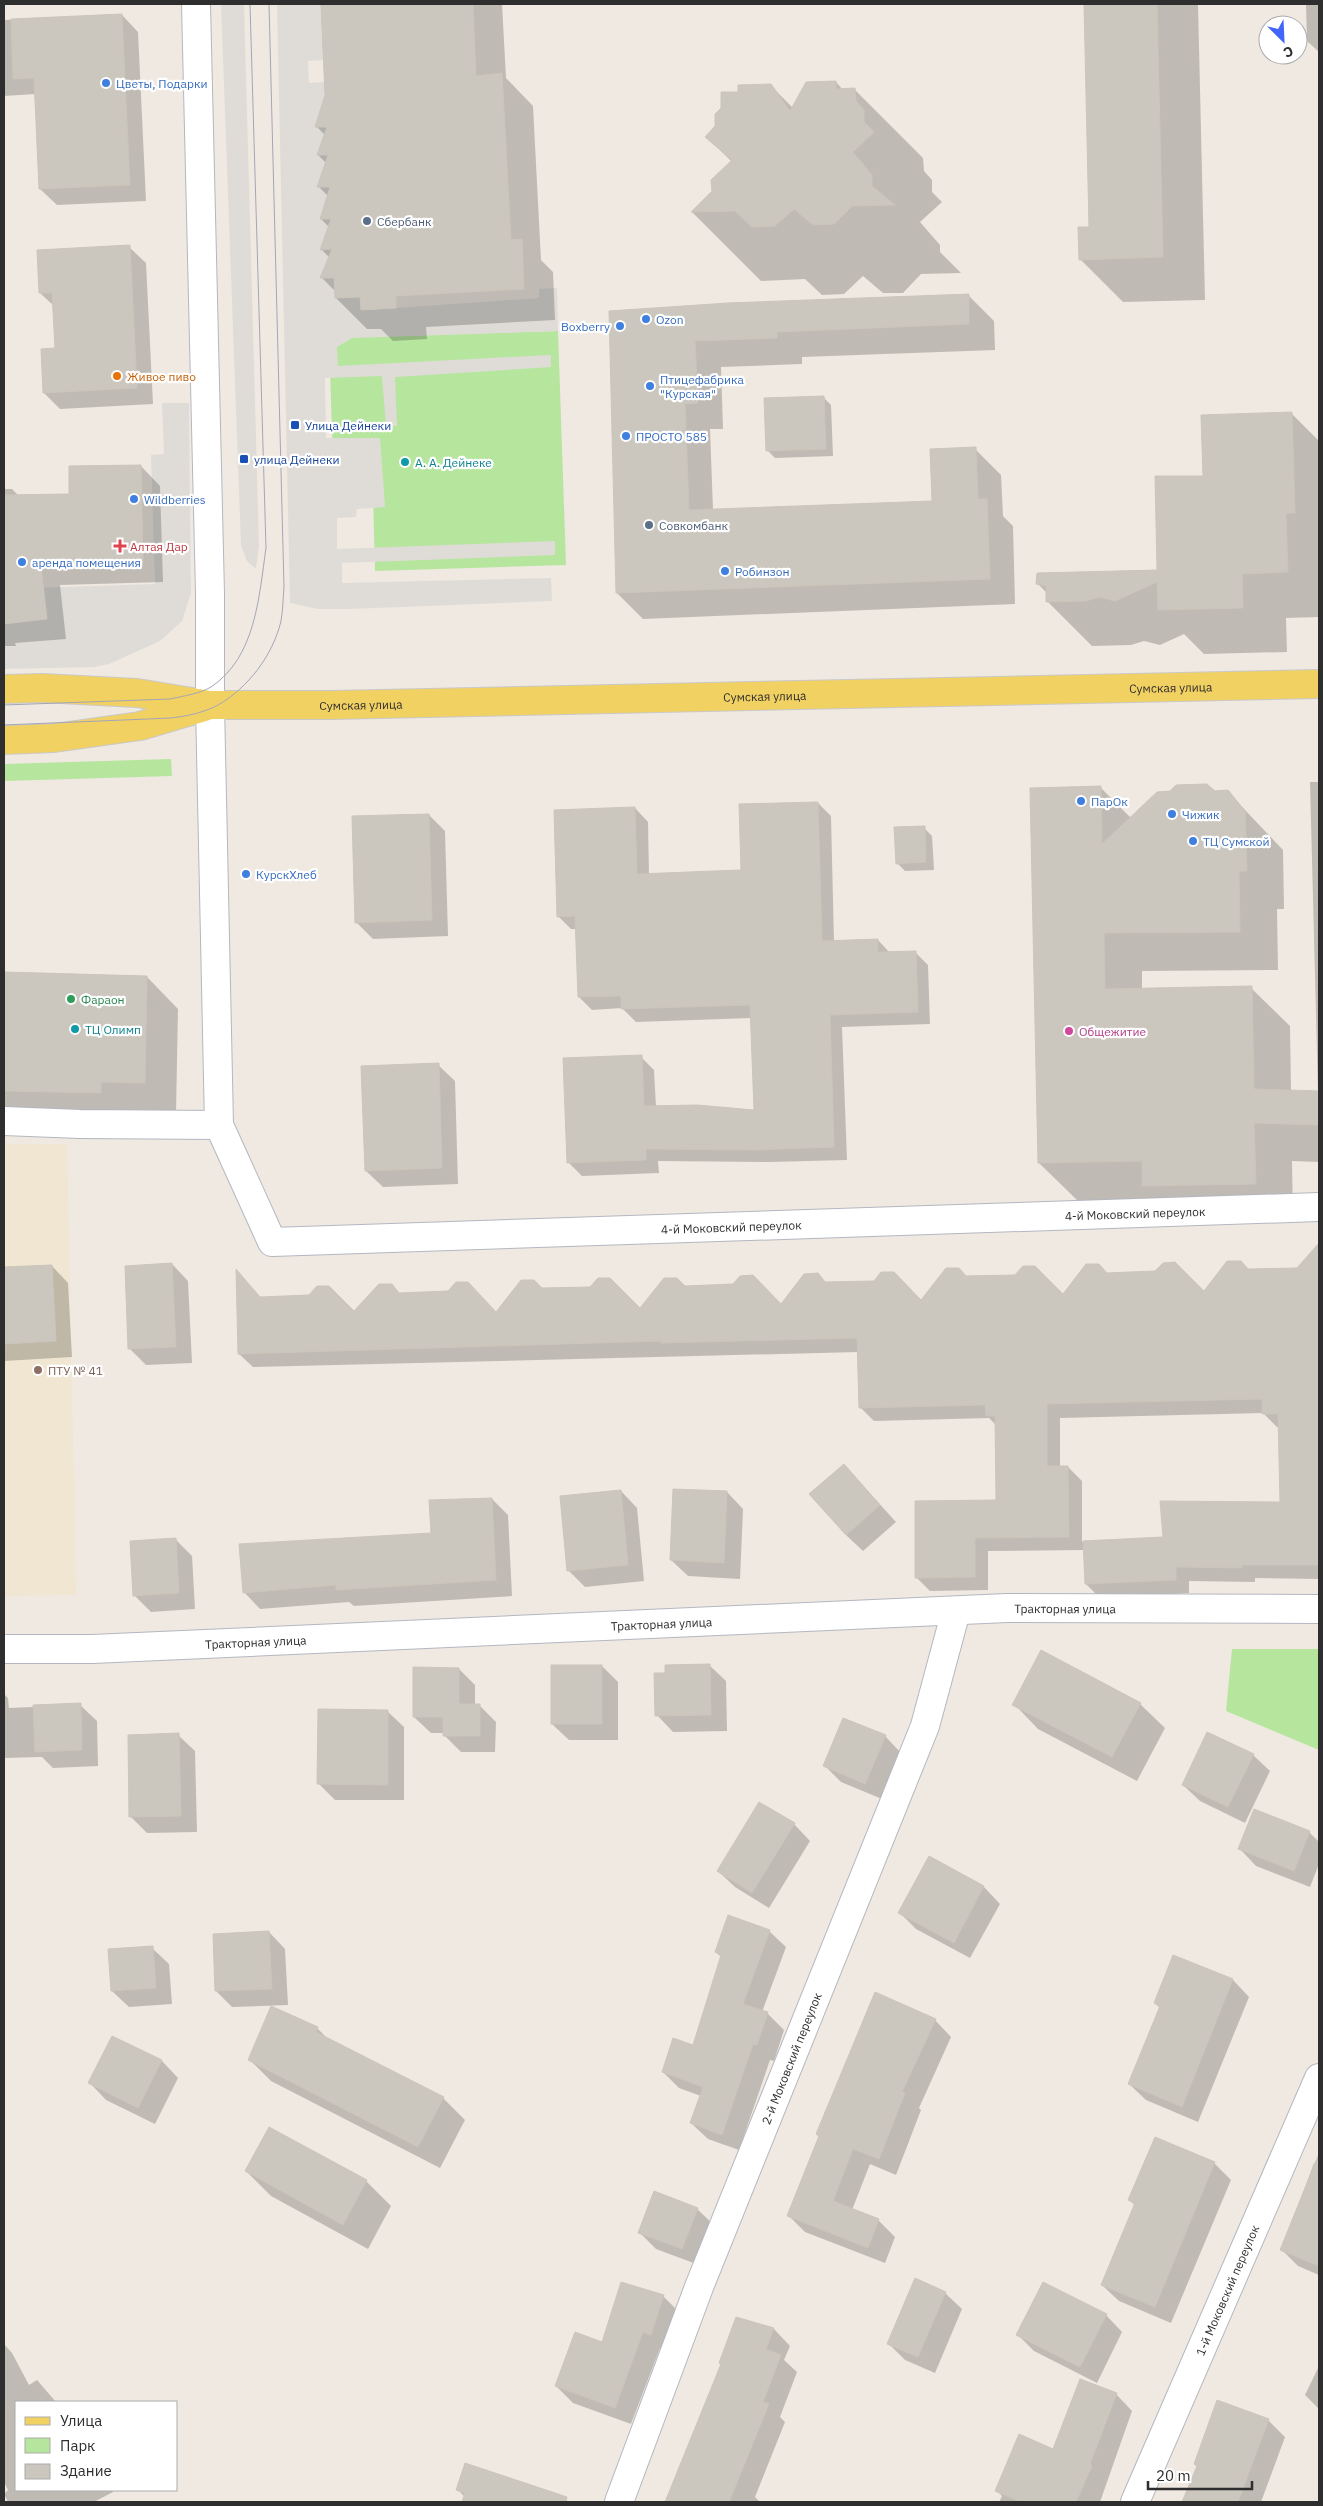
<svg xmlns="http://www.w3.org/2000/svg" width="1323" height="2506" font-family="'IBM Plex Sans',sans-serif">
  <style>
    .education { fill: #f0e6d1 }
    .green { fill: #b6e59e }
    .plaza { fill: #dfdcd8 }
    .shadow { fill: #0003; fill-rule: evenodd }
    .building { fill: #cbc7bf; stroke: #cbc5ba }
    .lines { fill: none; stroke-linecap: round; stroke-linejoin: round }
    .street-casing { stroke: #b4b7c1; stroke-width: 30 }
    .secondary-casing { stroke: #b4b7c1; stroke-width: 30 }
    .primary-casing { stroke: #c9c9c9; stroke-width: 30 }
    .street { stroke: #fff; stroke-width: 28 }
    .secondary { stroke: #fff; stroke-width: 28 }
    .primary { stroke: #f2d163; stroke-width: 28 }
    .tram { stroke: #a3a6b8; stroke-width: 1 }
    .shop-dot { fill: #3f7fe0; stroke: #fff; stroke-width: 2 }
    .service-dot { fill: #5c6f8a; stroke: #fff; stroke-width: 2 }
    .food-dot { fill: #e8710a; stroke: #fff; stroke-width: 2 }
    .transit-dot { fill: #1a4fb4; stroke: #fff; stroke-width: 2 }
    .culture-dot { fill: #0f9aa8; stroke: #fff; stroke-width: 2 }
    .health-dot { fill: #e0444e; stroke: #fff; stroke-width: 2 }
    .leisure-dot { fill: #2e9e5b; stroke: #fff; stroke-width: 2 }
    .hotel-dot { fill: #d1479c; stroke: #fff; stroke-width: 2 }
    .education-dot { fill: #8d6e63; stroke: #fff; stroke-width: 2 }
    .labels { text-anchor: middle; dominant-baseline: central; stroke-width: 4.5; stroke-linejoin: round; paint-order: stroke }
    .shop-label { font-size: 12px; fill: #366cbe; stroke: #fff; text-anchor: start }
    .service-label { font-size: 12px; fill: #4e5e75; stroke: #fff; text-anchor: start }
    .food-label { font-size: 12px; fill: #c56008; stroke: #fff; text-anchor: start }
    .transit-label { font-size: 12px; fill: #164399; stroke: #fff; text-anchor: start }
    .culture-label { font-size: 12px; fill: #0d838f; stroke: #fff; text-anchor: start }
    .health-label { font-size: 12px; fill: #be3a42; stroke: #fff; text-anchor: start }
    .street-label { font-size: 12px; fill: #2e2e2e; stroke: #fff }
    .leisure-label { font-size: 12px; fill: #27864d; stroke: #fff; text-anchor: start }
    .hotel-label { font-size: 12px; fill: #b23c85; stroke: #fff; text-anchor: start }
    .education-label { font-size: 12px; fill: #785e54; stroke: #fff; text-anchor: start }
  </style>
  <rect width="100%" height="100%" fill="#efe9e1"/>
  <path class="education" d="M4 1144H67L76 1595 4 1596Z"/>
  <g class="green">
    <path d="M558 331 566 565 375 571 373 492 334 493 329 338Z"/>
    <path d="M171 759 172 776 4 781V764Z"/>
    <path d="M1232 1649H1319V1750L1226 1711Z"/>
  </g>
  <g class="plaza">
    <path d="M221 4H244L259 546 256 569 247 561 241 545Z"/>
    <path d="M277 4H321L324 60 308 61 309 83 325 82V94L315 127H327L317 155H328L317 187H330L320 219H331L320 249H332L320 278H334L335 298 360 297 361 310 396 308 539 298V289L557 288 558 331 352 338 337 347 338 366 551 355V367L395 377 397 426H386L382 376 325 378 326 438H380L385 507 357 509 356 517 337 518V549L555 541V555L342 563V583L551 578 552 601 350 609H318L290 603Z"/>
    <path d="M162 403H189L191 593 182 621 160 641 109 664 94 667 4 669V589L155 584 151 455 164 454Z"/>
  </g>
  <g class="shadow">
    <path d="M322 4H502L506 78 533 106 541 260 553 272 555 320 426 327 427 339 393 341 381 329H367L336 298V292L322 278 330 258 321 249 329 227 321 219 328 196 319 187 326 163 318 155 325 135 317 127 326 95Z"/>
    <path d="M1085 4H1198L1205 300 1123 302 1080 259 1090 228Z"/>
    <path d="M1306 4H1319V52L1307 41Z"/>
    <path d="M122 15 138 32 146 201 57 205 40 189 36 94 4 96V20Z"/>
    <path d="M836 82 843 90 854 89 923 158 924 171 932 180V192L942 202 920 222 940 245V252L961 273 921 274 903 293H883L863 276 844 294 822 295 805 279 761 281 692 212 713 191 732 162 707 137 740 93 770 85 793 108Z"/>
    <path d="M129 247 146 263 153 404 60 409 44 393 42 350H56L54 306 40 293Z"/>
    <path d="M968 295 994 321 995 350 802 357V364L721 367 723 429H710L713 510 933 502 975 449 1001 475 1003 516 1013 526 1015 604 643 619 617 593 610 312Z"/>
    <path d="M823 397 831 405 833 456 775 458 767 450Z"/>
    <path d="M1292 414 1319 441V617L1286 618 1287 652 1204 654 1184 634 1160 645 1144 641 1131 645 1092 646 1048 602 1047 593 1037 583 1158 571Z"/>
    <path d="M141 466 160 486 163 582 60 585 66 639 15 643 16 646H4V489H12L19 496 71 495Z"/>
    <path d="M1310 782H1319V1162L1292 1161 1293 1221 1157 1199 1078 1201 1039 1163 1100 787 1131 818 1214 792H1228L1283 850 1284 909H1277L1278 970 1142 971V990L1251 988 1290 1026 1291 1091 1318 1092Z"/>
    <path d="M818 803 831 816 834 942 878 940 890 953 915 952 928 965 930 1024 842 1027 847 1160 770 1162 658 1161 659 1173 582 1176 569 1163 641 1057 654 1070 656 1107 755 1111 752 1018 636 1022 622 1008 592 1010 579 997 577 929H571L558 916 635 808 648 822 649 875 742 872Z"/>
    <path d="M429 815 445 831 448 936 373 939 356 922Z"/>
    <path d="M924 828 932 836 934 870 905 871 897 863Z"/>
    <path d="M4 973 147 977 178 1009 176 1114 4 1121Z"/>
    <path d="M438 1065 455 1081 458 1184 383 1187 366 1171Z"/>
    <path d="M1316 1260 1319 1263V1579L1255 1578V1582L1189 1581V1593L1100 1598 1086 1584 1084 1550 988 1551V1590L930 1591 916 1577 997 1501 996 1425 989 1418 874 1421 860 1407 859 1352 253 1367 239 1354 237 1272 261 1298 354 1313 399 1294 448 1292 497 1313 542 1290 640 1310 685 1287 781 1305 826 1283 921 1301 967 1277 1063 1296 1107 1274 1204 1293 1248 1270 1297 1269ZM1263 1413 1277 1427H1280L1281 1504 1164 1539 1082 1542V1481L1068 1467H1060V1418Z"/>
    <path d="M172 1264 188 1281 192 1363 146 1365 130 1349Z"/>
    <path d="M52 1266 68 1283 72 1357 4 1361V1268Z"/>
    <path d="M844 1465 896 1522 863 1551 846 1535Z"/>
    <path d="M621 1491 637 1508 644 1581 585 1587 569 1571Z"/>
    <path d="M727 1492 743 1509 740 1579 688 1576 671 1560Z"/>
    <path d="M492 1499 508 1515 512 1596 354 1606 349 1602 260 1609 244 1592 432 1534Z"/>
    <path d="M176 1540 192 1556 195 1609 151 1612 134 1595Z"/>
    <path d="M709 1665 726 1681 727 1731 673 1732 657 1715 666 1674Z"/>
    <path d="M602 1666 618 1682V1740H569L552 1724Z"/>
    <path d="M459 1669 475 1685V1705H479L496 1722 495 1752H461L445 1736V1733H431L414 1717Z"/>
    <path d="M4 1694 8 1698 9 1708 80 1705 97 1721 98 1766 53 1768 42 1757 4 1758Z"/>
    <path d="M1014 1704H1140L1165 1728 1137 1781 1038 1729Z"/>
    <path d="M387 1711 404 1727V1800H335L319 1784Z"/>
    <path d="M178 1735 195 1751 197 1832 147 1833 131 1817Z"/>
    <path d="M885 1736 901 1753 882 1799 841 1782 825 1766Z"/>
    <path d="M1253 1755 1270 1771 1245 1823 1200 1801 1183 1785Z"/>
    <path d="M794 1824 810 1841 769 1908 735 1887 718 1871Z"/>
    <path d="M1309 1832 1319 1842V1864L1310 1887 1256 1866 1240 1849Z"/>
    <path d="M929 1858 984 1887 1000 1904 970 1958 916 1929 900 1913Z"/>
    <path d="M769 1931 786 1947 762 2012 767 2013 784 2030 774 2061 770 2060 739 2150 708 2139 691 2123 701 2096 679 2088 663 2072 694 2046 721 1957 716 1952Z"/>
    <path d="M269 1932 285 1949 288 2005 232 2007 216 1991Z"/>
    <path d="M152 1948 169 1964 172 2004 129 2007 112 1991Z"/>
    <path d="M1173 1957 1233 1980 1249 1997 1198 2122 1146 2100 1129 2084 1161 2009 1155 2003Z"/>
    <path d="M935 2020 951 2037 919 2108 921 2110 896 2175 870 2164 852 2210 878 2220 895 2237 885 2263 805 2232 789 2216 820 2137 817 2134Z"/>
    <path d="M317 2028 330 2041 443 2098 465 2120 440 2168 271 2081 249 2059Z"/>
    <path d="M113 2037 162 2061 178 2078 155 2124 106 2100 90 2083Z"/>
    <path d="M270 2128 367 2182 391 2206 368 2249 271 2196 246 2171Z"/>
    <path d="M1214 2163 1231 2180 1171 2323 1119 2301 1102 2285 1136 2206 1129 2200Z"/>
    <path d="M1314 2163 1319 2165V2275L1298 2266 1282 2250Z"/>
    <path d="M697 2209 714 2225 699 2265 656 2249 640 2233Z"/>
    <path d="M945 2293 962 2309 935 2373 905 2360 889 2344Z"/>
    <path d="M663 2296 679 2312 668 2350 660 2348 631 2424 573 2403 556 2386 603 2344Z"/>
    <path d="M1106 2315 1122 2332 1097 2383 1034 2351 1018 2335Z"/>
    <path d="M737 2318 774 2329 790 2346 784 2360 797 2372 780 2417 785 2422 755 2497 760 2502H666L722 2365Z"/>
    <path d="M4 2344 12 2353 29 2385 37 2380 56 2402H16V2490H112L113 2492 94 2502H8L4 2494 8 2490 4 2482Z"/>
    <path d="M1319 2366V2409L1305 2395Z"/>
    <path d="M1116 2394 1132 2411 1100 2502H999L1002 2496 997 2491 1054 2450Z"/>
    <path d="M1218 2402 1269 2421 1285 2437 1261 2502H1183L1198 2467Z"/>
    <path d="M457 2489 540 2500V2502H464L465 2497Z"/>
  </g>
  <g class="building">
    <path d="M321 4H473L476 76 502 73 511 240 522 239 524 289 396 296V308L361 310 360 297 335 298 334 278H320L332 249 320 250 331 219H320L330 187H317L328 155H317L327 127H315L325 95Z"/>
    <path d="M1084 4H1157L1163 257 1079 260 1078 227H1089Z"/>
    <path d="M122 14 130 185 39 189 34 78 13 79 11 19Z"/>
    <path d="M836 81V89L855 88 856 101 864 110V122L874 132 853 152 872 175V186L895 205 852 206 834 224 813 225 794 209 775 226 752 227 735 211 691 212 712 191 711 180 732 160 705 137 715 126V114L721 108V92H738V85L771 84 790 111 806 82Z"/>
    <path d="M130 245 137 388 43 393 41 349 55 348 52 293H39L37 250Z"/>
    <path d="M969 294V324L777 332V338L695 341 698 403 685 404 689 510 932 501 930 449 976 447 978 499H987L990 579 616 593 609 311 728 303Z"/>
    <path d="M824 396 826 449 766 451 764 398Z"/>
    <path d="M1292 412 1295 513H1286L1288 572 1242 574 1243 608 1158 610 1157 582 1115 601 1099 597 1086 601 1046 602V586L1036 584 1037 573 1157 570 1155 476H1203L1201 415Z"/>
    <path d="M141 465 143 563 41 566 47 619 4 624V495L69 494V466Z"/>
    <path d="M1207 784 1215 791 1228 790 1245 811 1247 871H1239L1240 932 1104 933 1105 989 1252 986 1254 1089 1319 1091V1125L1254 1123 1256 1184 1142 1186V1161L1038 1163 1030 788 1101 786 1102 844 1157 792 1170 791 1176 785Z"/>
    <path d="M818 802 822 941 878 939V952L916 951 918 1012 830 1015 834 1147 756 1150 646 1149V1160L567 1163 563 1058 642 1055 644 1106 697 1105 754 1110 750 1005 621 1009V996L578 997 575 916 557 917 554 810 635 807 637 874 741 870 739 804Z"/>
    <path d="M429 814 432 920 355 923 352 816Z"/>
    <path d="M925 826 926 862 896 864 894 827Z"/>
    <path d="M4 972 147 976 145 1083 101 1082V1093L4 1091Z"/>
    <path d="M439 1063 442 1168 365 1171 361 1066Z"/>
    <path d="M1319 1243V1565H1242V1568L1176 1567V1580L1085 1584 1083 1541 1163 1537 1160 1501 1280 1502 1278 1414H1262V1399L1047 1404V1466H1068L1069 1537 975 1538V1577L915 1578V1501L996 1500 995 1416H986L985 1405 859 1408 857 1338 661 1343V1341L238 1354 236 1269 260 1297 309 1295 317 1286H329L354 1311 379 1284H392L399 1293 448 1291 456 1282H468L496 1312 521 1280H534L542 1288 590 1287 598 1278H610L640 1308 664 1278H677L685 1286 733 1284 740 1276 753 1275 781 1304 804 1274 818 1273 825 1282 874 1281 881 1272H894L921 1300 946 1268H959L966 1276 1015 1275 1023 1266H1035L1063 1294 1086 1264H1099L1107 1273 1155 1271 1163 1263 1175 1262 1204 1291 1227 1261H1241L1248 1269 1297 1268Z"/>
    <path d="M172 1263 176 1347 128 1349 125 1266Z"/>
    <path d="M52 1265 56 1341 4 1344V1267Z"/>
    <path d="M844 1464 880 1505 846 1535 809 1494Z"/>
    <path d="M673 1489 727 1491 724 1563 670 1560Z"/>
    <path d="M621 1490 628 1565 567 1571 560 1496Z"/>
    <path d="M492 1498 496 1580 336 1590V1585L243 1593 239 1544 431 1533 429 1500Z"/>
    <path d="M176 1538 179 1593 133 1596 130 1541Z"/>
    <path d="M1041 1650 1141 1703 1112 1757 1012 1705Z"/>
    <path d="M710 1664 711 1715 655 1716 654 1673H665V1665Z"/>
    <rect x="551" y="1665" width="51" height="59"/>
    <path d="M413 1667 459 1668V1704H480V1736H443V1717H413Z"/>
    <path d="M81 1703 82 1750 35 1752 33 1705Z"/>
    <path d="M318 1709 388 1710V1785L317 1784Z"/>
    <path d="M843 1718 886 1735 865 1784 823 1766Z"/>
    <path d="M1207 1732 1254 1754 1228 1807 1182 1785Z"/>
    <path d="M179 1733 181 1816 129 1817 128 1735Z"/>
    <path d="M759 1802 795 1823 752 1893 717 1871Z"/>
    <path d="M1254 1809 1310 1831 1294 1871 1238 1849Z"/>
    <path d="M929 1856 984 1886 954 1943 898 1913Z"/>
    <path d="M728 1915 770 1930 743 2004 768 2012 757 2045 753 2044 722 2135 690 2123 703 2087 662 2072 673 2038 693 2045 721 1955 715 1952Z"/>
    <path d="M269 1931 272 1989 215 1991 213 1934Z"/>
    <path d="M153 1946 156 1988 111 1991 108 1949Z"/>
    <path d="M1173 1955 1233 1979 1182 2107 1128 2084 1160 2006 1154 2003Z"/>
    <path d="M875 1992 936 2019 902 2092 905 2093 879 2159 853 2149 833 2201 879 2219 868 2248 787 2216 819 2136 816 2134Z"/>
    <path d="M271 2006 318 2027 316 2032 444 2097 418 2147 248 2060Z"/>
    <path d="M112 2036 162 2060 138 2108 88 2083Z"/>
    <path d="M269 2127 367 2180 343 2225 245 2171Z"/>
    <path d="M1155 2137 1215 2162 1155 2307 1101 2285 1135 2203 1128 2200Z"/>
    <path d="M1318 2156H1319V2266L1280 2250Z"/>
    <path d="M654 2191 698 2208 682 2249 638 2233Z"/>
    <path d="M915 2278 946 2292 918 2357 887 2344Z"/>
    <path d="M621 2282 664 2295 651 2335 643 2332 615 2408 555 2386 575 2332 602 2342Z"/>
    <path d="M1043 2282 1107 2314 1080 2367 1016 2335Z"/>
    <path d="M736 2317 774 2328 766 2349 781 2355 763 2402 769 2404 729 2502H665L721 2364 719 2363Z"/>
    <path d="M1080 2379 1117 2393 1090 2464 1092 2466 1076 2502H1021L995 2491 1019 2434 1053 2449Z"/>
    <path d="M1217 2400 1269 2419 1238 2502H1182L1197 2466 1194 2464Z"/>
    <path d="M465 2463 567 2497 566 2502H462L465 2493 456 2490Z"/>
  </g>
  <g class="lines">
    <defs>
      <g id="street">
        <path d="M4 1121 80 1124 219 1125 210 705"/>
        <path id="s1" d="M219 1125 272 1242 1319 1207"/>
        <path id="s2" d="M4 1649H92L1007 1608 1319 1609"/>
        <path id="s3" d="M619 2502 699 2287 925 1726 956 1611"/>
        <path id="s4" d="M1135 2502 1319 2078"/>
      </g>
      <path id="secondary" d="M196 4 210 594V705"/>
      <g id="primary">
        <path id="s5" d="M4 689 42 688 137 693 210 705H332L1319 684"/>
        <path d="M4 740 54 738 140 726 204 707"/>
      </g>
    </defs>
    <use href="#street" class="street-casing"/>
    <use href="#secondary" class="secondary-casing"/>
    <use href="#primary" class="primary-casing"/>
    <use href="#street" class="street"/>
    <use href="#secondary" class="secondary"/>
    <use href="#primary" class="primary"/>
    <g class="tram">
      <path d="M4 705 170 699C183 696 199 694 211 687 256 657 259 596 266 548L250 4"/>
      <path d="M4 725 171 718C187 716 203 713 218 705 248 688 273 655 281 621 283 610 283 598 284 587L269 4"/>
    </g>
  </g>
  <g class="shop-dot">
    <circle cx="106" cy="83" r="5"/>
    <circle cx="646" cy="319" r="5"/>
    <circle cx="620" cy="326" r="5"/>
    <circle cx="650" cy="386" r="5"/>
    <circle cx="626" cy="436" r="5"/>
    <circle cx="134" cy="499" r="5"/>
    <circle cx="22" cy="562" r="5"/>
    <circle cx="725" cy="571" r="5"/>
    <circle cx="1081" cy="801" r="5"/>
    <circle cx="1172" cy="814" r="5"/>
    <circle cx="1193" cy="841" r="5"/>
    <circle cx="246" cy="874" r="5"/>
  </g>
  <g class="service-dot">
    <circle cx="367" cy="221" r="5"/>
    <circle cx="649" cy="525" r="5"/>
  </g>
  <circle class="food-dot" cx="117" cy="376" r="5"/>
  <g class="transit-dot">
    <rect x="290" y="420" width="10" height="10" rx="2.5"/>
    <rect x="239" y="454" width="10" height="10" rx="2.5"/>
  </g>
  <g class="culture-dot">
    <circle cx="405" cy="462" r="5"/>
    <circle cx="75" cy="1029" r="5"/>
  </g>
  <path class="health-dot" d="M117.5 538.5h5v5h5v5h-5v5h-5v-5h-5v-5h5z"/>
  <circle class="leisure-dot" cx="71" cy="999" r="5"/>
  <circle class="hotel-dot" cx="1069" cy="1031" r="5"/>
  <circle class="education-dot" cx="38" cy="1370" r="5"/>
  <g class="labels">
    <g class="shop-label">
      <text x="116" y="83">Цветы, Подарки</text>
      <text x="656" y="319">Ozon</text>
      <text x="610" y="326" text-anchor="end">Boxberry</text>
      <text x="660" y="379">Птицефабрика<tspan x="660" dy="14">"Курская"</tspan></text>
      <text x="636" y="436">ПРОСТО 585</text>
      <text x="144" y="499">Wildberries</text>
      <text x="32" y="562">аренда помещения</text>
      <text x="735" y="571">Робинзон</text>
      <text x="1091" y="801">ПарОк</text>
      <text x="1182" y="814">Чижик</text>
      <text x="1203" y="841">ТЦ Сумской</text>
      <text x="256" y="874">КурскХлеб</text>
    </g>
    <g class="service-label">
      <text x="377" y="221">Сбербанк</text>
      <text x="659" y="525">Совкомбанк</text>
    </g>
    <g class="food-label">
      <text x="127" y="376">Живое пиво</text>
    </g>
    <g class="transit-label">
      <text x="305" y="425">Улица Дейнеки</text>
      <text x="254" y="459">улица Дейнеки</text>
    </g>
    <g class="culture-label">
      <text x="415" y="462">А. А. Дейнеке</text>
      <text x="85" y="1029">ТЦ Олимп</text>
    </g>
    <g class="health-label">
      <text x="130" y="546">Алтая Дар</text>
    </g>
    <g class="street-label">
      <text stroke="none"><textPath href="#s5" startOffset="1168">Сумская улица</textPath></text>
      <text stroke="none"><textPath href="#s5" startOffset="762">Сумская улица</textPath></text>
      <text stroke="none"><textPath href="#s5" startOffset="358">Сумская улица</textPath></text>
      <text stroke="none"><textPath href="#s1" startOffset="992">4-й Моковский переулок</textPath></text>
      <text stroke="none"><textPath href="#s1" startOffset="588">4-й Моковский переулок</textPath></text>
      <text stroke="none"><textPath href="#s2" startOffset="1062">Тракторная улица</textPath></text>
      <text stroke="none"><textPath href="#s2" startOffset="658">Тракторная улица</textPath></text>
      <text stroke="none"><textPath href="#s2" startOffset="252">Тракторная улица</textPath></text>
      <text stroke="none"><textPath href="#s3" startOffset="476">2-й Моковский переулок</textPath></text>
      <text stroke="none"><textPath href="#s4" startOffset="231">1-й Моковский переулок</textPath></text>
    </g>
    <g class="leisure-label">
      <text x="81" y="999">Фараон</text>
    </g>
    <g class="hotel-label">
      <text x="1079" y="1031">Общежитие</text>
    </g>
    <g class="education-label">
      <text x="48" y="1370">ПТУ № 41</text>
    </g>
  </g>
  <rect width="1323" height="2506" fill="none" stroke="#2e2e2e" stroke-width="10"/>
  <rect x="15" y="2401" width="162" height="90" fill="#ffffff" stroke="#ababab"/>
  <rect x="25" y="2417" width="25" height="8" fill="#f2d163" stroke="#ababab"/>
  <text x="60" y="2426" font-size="15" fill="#2e2e2e">Улица</text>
  <rect x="25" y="2438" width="25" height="15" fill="#b6e59e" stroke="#ababab"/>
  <text x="60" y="2451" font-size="15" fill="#2e2e2e">Парк</text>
  <rect x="25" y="2464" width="25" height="15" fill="#cbc7bf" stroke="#ababab"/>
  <text x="60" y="2476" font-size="15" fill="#2e2e2e">Здание</text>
  <g transform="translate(1283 40) rotate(156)"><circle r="24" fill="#ffffff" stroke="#ababab"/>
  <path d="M0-4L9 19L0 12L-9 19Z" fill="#4264fb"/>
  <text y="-8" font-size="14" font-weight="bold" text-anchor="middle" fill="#2e2e2e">С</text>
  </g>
  <path d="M1148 2481v8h104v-8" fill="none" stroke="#2e2e2e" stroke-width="2.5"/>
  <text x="1156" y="2481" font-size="15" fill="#2e2e2e" stroke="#ffffff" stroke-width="4" paint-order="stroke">20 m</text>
</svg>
